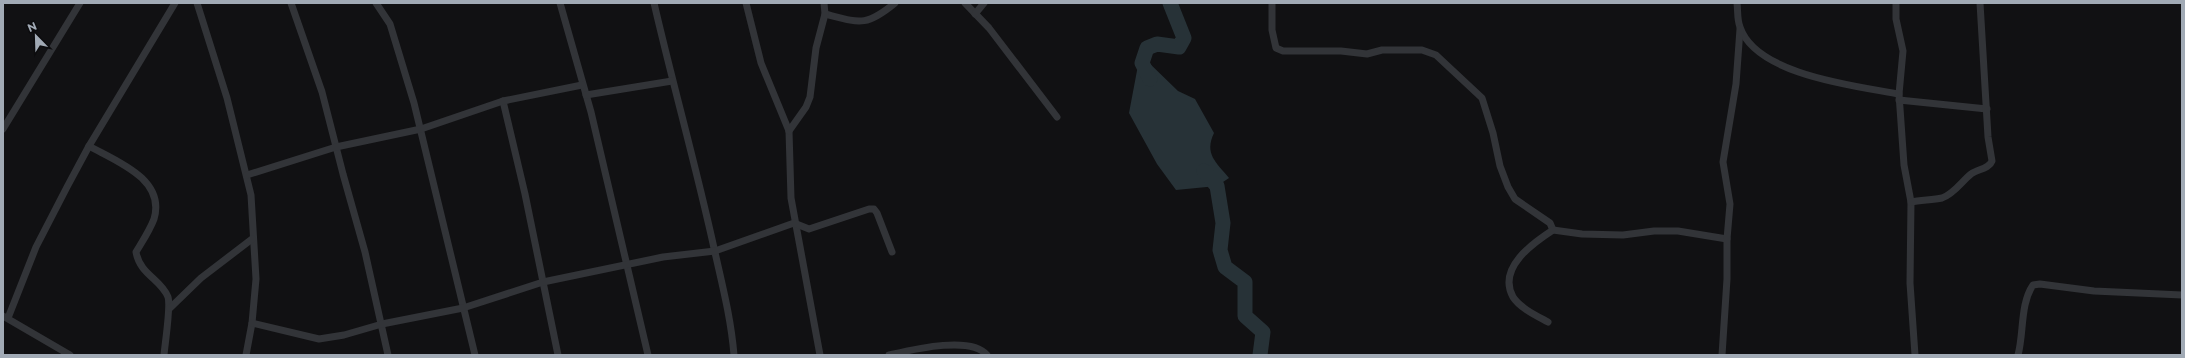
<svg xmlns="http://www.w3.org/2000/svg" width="2185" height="358" font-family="Montserrat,sans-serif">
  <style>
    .water { fill: #273237 }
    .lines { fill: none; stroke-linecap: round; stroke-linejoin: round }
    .river { stroke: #273237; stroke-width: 15 }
    .street { stroke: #323438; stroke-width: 7 }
  </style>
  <rect width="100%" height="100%" fill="#111113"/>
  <path class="water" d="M1139 60H1146L1178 91 1195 99 1214 133C1204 154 1216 162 1229 178L1217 186 1176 190 1157 164 1129 113Z"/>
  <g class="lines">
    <g class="river">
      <path d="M1150 79 1142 63 1147 48 1157 44 1179 47 1184 38 1170 3"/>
      <path d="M1204 171 1217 186 1223 223 1220 250 1225 267 1245 282V316L1263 332 1260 355"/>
    </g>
    <g class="street">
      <path d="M197 3 227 98 251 195 256 279 252 323 246 355"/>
      <path d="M291 3 322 92 343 174 365 252 388 355"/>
      <path d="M376 3 390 24 414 103 475 355"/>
      <path d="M560 3 591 112 648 355"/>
      <path d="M654 3C673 85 696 166 714 248 722 284 731 318 734 355"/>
      <path d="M746 3 761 63 789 131 791 198 820 355"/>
      <path d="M965 3 989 28 1057 117"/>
      <path d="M1272 3V30L1276 48 1283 51H1341L1367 54 1382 50H1422L1436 55 1482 98 1493 133 1500 166 1508 187 1515 199 1550 223 1553 230"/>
      <path d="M1737 3C1738 11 1737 20 1740 27 1756 75 1856 86 1899 94"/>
      <path d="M1896 3V19L1903 51 1899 94 1904 165 1911 202 1910 283 1915 355"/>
      <path d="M825 14C860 23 866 27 895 3"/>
      <path d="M975 14 984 3"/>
      <path d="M586 95 672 81"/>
      <path d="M1899 100 1987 109"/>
      <path d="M503 101 525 194 558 355"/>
      <path d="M3 129 80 3"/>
      <path d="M789 131 806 107 810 97 816 48 825 14 824 3"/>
      <path d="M89 146C116 161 166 179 154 219 150 230 142 242 136 252 140 275 161 279 168 297 171 306 165 343 164 355"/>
      <path d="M247 175 336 147 421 129 503 101 582 85"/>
      <path d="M1911 202C1921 200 1933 200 1942 198 1954 194 1962 181 1971 174 1978 169 1989 169 1992 161L1988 137 1980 3"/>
      <path d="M170 308 201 278 252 239"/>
      <path d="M3 316 70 355"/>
      <path d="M8 318 36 247 67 187 89 146 175 3"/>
      <path d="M1548 322C1537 316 1520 308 1513 297 1497 268 1533 243 1553 230L1582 234 1623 235 1654 231H1678L1727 239"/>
      <path d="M252 323 319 339 344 335 382 324 463 308 543 282 663 257 715 251 794 223 809 229 869 209H874L877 213 892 252"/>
      <path d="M889 355C911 350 971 335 987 355"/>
      <path d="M1722 355 1727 279V239L1730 204 1723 162 1736 84 1740 29"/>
      <path d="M2018 355C2024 333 2020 304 2033 285L2040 284 2094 291 2182 295"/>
    </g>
  </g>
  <rect width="2185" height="358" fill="none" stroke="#a1aab5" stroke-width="8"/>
  <g transform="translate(36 36) rotate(337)" stroke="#0c0c0e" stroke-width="3" paint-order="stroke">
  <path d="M0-3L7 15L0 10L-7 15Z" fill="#a1aab5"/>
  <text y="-6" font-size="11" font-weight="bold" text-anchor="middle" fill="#a1aab5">N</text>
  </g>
</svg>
